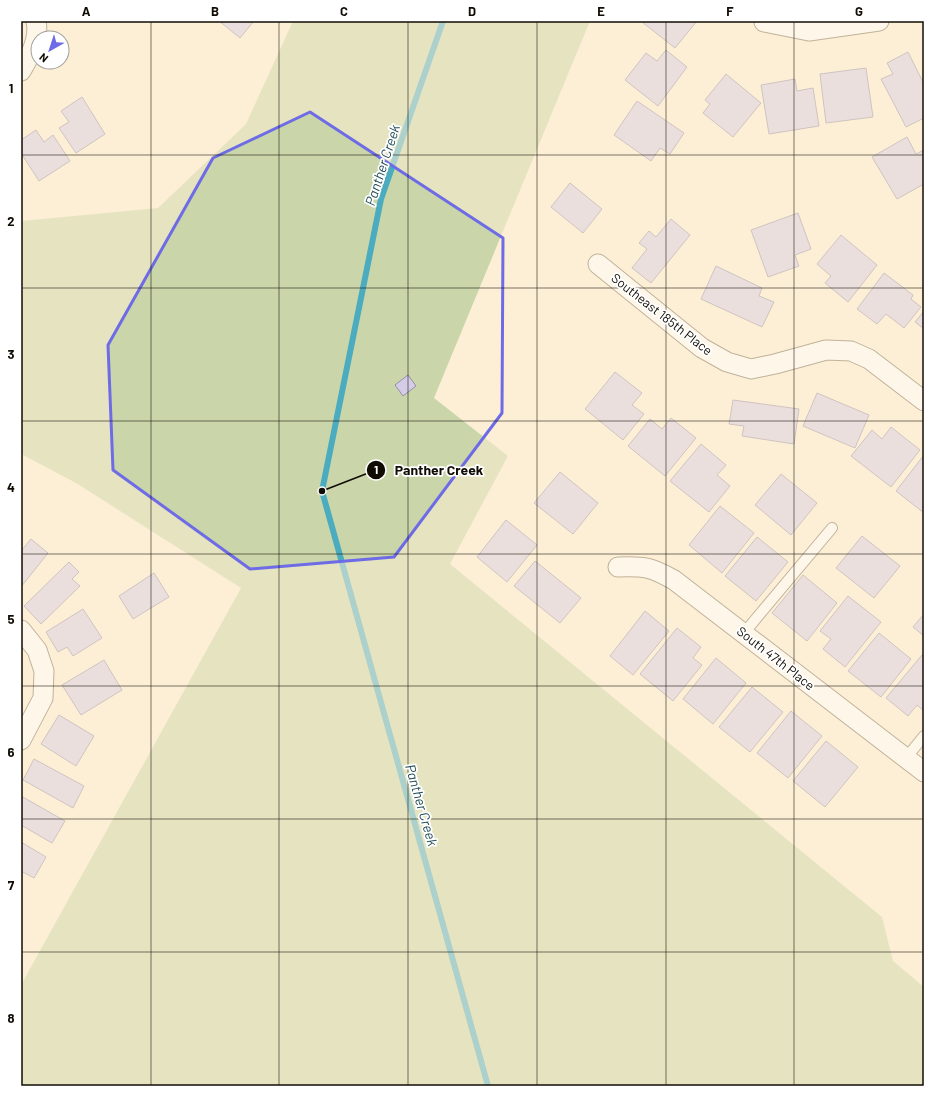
<svg xmlns="http://www.w3.org/2000/svg" width="945" height="1107" font-family="Barlow,sans-serif">
  <style>
    .green { fill: #cad6a9 }
    .lines { fill: none; stroke-linecap: round; stroke-linejoin: round }
    .stream { stroke: #4babbf; stroke-width: 6 }
    .building { fill: #d5cde7; stroke: #978fa7 }
    .lane-casing { stroke: #766a54; stroke-width: 12 }
    .street-casing { stroke: #766a54; stroke-width: 21 }
    .lane { stroke: #fff; stroke-width: 10 }
    .street { stroke: #fff; stroke-width: 19 }
    .marked { fill: none; stroke: #6d6be5; stroke-width: 3; stroke-linejoin: round }
    .grid { fill: none; stroke: #100c04; stroke-width: 1; stroke-opacity: 0.55 }
    .labels { text-anchor: middle; dominant-baseline: central; stroke-width: 3.5; stroke-linejoin: round; paint-order: stroke }
    .street-label { font-size: 13px; fill: #100c04; stroke: #fff }
    .water-label { font-size: 14px; font-style: italic; fill: #224d56; stroke: #fff }
    .leader { fill: none; stroke: #100c04; stroke-width: 1.5 }
    .callout-dot { fill: #100c04; stroke: #fff; stroke-width: 1.5 }
    .mark-label { font-size: 12px; text-anchor: middle; font-weight: bold; fill: #fff }
    .callout-label { font-size: 14px; text-anchor: middle; font-weight: bold; fill: #100c04; stroke: #fff; stroke-width: 3.5; stroke-linejoin: round; paint-order: stroke }
    .neatline { fill: none; stroke: #100c04; stroke-width: 1.5 }
    .grid-label { font-size: 13px; text-anchor: middle; font-weight: bold; fill: #100c04 }
  </style>
  <rect width="100%" height="100%" fill="#fdefd6"/>
  <path class="green" d="M293 21H590L434 398 508 456 450 564 882 917 893 961 924 987V1086H21V985L241 588 76 483 21 454V221L158 208 246 124Z"/>
  <g class="lines">
    <path class="stream" d="M443 21 381 199 322 491 488 1086"/>
  </g>
  <g class="building">
    <path d="M219 21H254L240 38Z"/>
    <path d="M643 21H697L675 48 642 22Z"/>
    <path d="M666 50 687 67 658 106 625 80 646 53 657 61Z"/>
    <path d="M908 52 924 84V118L906 127 881 79 893 74 887 63Z"/>
    <path d="M866 68 873 117 826 123 820 74Z"/>
    <path d="M726 74 761 103 733 137 703 113 710 104 705 100Z"/>
    <path d="M795 79 797 91 813 88 819 126 769 134 761 85Z"/>
    <path d="M82 97 105 134 76 153 59 128 69 122 61 111Z"/>
    <path d="M637 101 684 133 670 154 660 148 651 161 614 135Z"/>
    <path d="M36 130 44 142 53 135 70 161 39 181 21 153V140Z"/>
    <path d="M907 137 916 154 924 150V184L897 199 872 157Z"/>
    <path d="M570 183 602 209 583 233 551 207Z"/>
    <path d="M798 213 811 249 795 255 799 266 768 277 751 230Z"/>
    <path d="M671 219 690 235 651 283 632 268 647 249 639 243 649 231 656 237Z"/>
    <path d="M841 235 877 265 848 302 825 283 831 276 817 264Z"/>
    <path d="M716 266 762 288 759 296 774 302 762 327 701 299Z"/>
    <path d="M884 273 913 295 911 299 921 307 904 328 886 314 877 324 857 309Z"/>
    <path d="M924 311V329L915 322Z"/>
    <path d="M615 372 642 393 632 405 644 414 623 440 585 409Z"/>
    <path d="M408 375 416 386 403 396 395 385Z"/>
    <path d="M817 393 869 415 855 448 803 426Z"/>
    <path d="M733 400 799 409 794 444 742 436 744 426 729 424Z"/>
    <path d="M671 418 696 438 665 476 628 446 650 419 662 429Z"/>
    <path d="M891 427 920 450 891 487 851 456 872 430 882 439Z"/>
    <path d="M701 444 726 465 717 475 730 486 709 512 670 481Z"/>
    <path d="M924 455V513L896 491Z"/>
    <path d="M560 472 598 503 573 534 534 503Z"/>
    <path d="M781 474 817 503 791 535 755 505Z"/>
    <path d="M720 506 754 533 722 573 689 545Z"/>
    <path d="M506 520 537 545 507 582 477 557Z"/>
    <path d="M862 536 900 566 874 598 836 568Z"/>
    <path d="M757 537 788 562 756 601 725 576Z"/>
    <path d="M31 539 48 553 21 587V551Z"/>
    <path d="M535 561 581 598 560 623 514 586Z"/>
    <path d="M69 562 79 572 72 579 80 586 41 624 24 606Z"/>
    <path d="M154 573 169 597 133 619 119 596Z"/>
    <path d="M803 575 837 603 807 641 772 613Z"/>
    <path d="M848 596 881 622 845 667 823 649 831 639 820 631Z"/>
    <path d="M83 609 102 638 73 656 67 647 58 652 46 632Z"/>
    <path d="M645 611 669 631 633 675 610 656Z"/>
    <path d="M924 614V636L913 627Z"/>
    <path d="M677 628 701 647 693 658 702 665 673 701 640 674Z"/>
    <path d="M879 633 911 659 881 697 848 671Z"/>
    <path d="M922 655 924 657V711L917 705 908 716 886 698Z"/>
    <path d="M716 658 746 683 713 724 683 699Z"/>
    <path d="M104 660 122 690 81 715 62 685Z"/>
    <path d="M752 687 783 712 750 752 719 727Z"/>
    <path d="M791 711 822 736 788 778 757 753Z"/>
    <path d="M59 715 94 736 76 766 41 744Z"/>
    <path d="M826 741 858 767 825 807 793 781Z"/>
    <path d="M34 759 84 786 73 808 23 780Z"/>
    <path d="M21 796 65 821 52 843 21 825Z"/>
    <path d="M21 842 46 857 34 878 21 871Z"/>
  </g>
  <g class="lines">
    <defs>
      <g id="lane">
        <path d="M744 633 832 528"/>
        <path d="M906 758 924 736"/>
      </g>
      <g id="street">
        <path d="M764 22 809 31 879 21"/>
        <path d="M21 71C30 56 40 39 36 21"/>
        <path d="M598 264 702 348 727 362 751 369 775 364 826 350 851 351 869 359 924 401"/>
        <path d="M618 567C645 566 651 567 674 580L924 772"/>
        <path d="M21 630 37 650 44 671 43 698 21 740"/>
      </g>
    </defs>
    <use href="#lane" class="lane-casing"/>
    <use href="#street" class="street-casing"/>
    <use href="#lane" class="lane"/>
    <use href="#street" class="street"/>
  </g>
  <path d="M0 0H945V1107H0ZM310 112 503 238 502 413 394 557 250 569 113 470 108 345 213 158Z" fill="#fdefd6" fill-opacity=".55" fill-rule="evenodd"/>
  <path class="marked" d="M310 112 503 238 502 413 394 557 250 569 113 470 108 345 213 158Z"/>
  <path class="grid" d="M151 21V1086M279 21V1086M408 21V1086M537 21V1086M666 21V1086M794 21V1086M21 155H924M21 288H924M21 421H924M21 554H924M21 686H924M21 819H924M21 952H924"/>
  <g class="labels">
    <g class="street-label">
      <text transform="translate(662 314) rotate(38)">Southeast 185th Place</text>
      <text transform="translate(776 658) rotate(38)">South 47th Place</text>
    </g>
    <g class="water-label">
      <text transform="translate(382 165) rotate(-72)">Panther Creek</text>
      <text transform="translate(422 805) rotate(74)">Panther Creek</text>
    </g>
  </g>
  <path class="leader" d="M322 491L376 470"/>
  <g class="callout-dot">
    <circle cx="322" cy="491" r="4"/>
    <circle cx="376" cy="470" r="10"/>
  </g>
  <g class="mark-label">
    <text x="376" y="474">1</text>
  </g>
  <g class="callout-label">
    <text x="439" y="475">Panther Creek</text>
  </g>
  <rect width="945" height="1107" fill="none" stroke="#ffffff" stroke-width="44"/>
  <g transform="translate(50 50) rotate(219)"><circle r="19" fill="#ffffff" stroke="#9f9e9b"/>
  <path d="M0-3L7 15L0 10L-7 15Z" fill="#6d6be5"/>
  <text y="-6" font-size="11" font-weight="bold" text-anchor="middle" fill="#100c04">N</text>
  </g>
  <rect x="22" y="22" width="901" height="1063" class="neatline"/>
  <g class="grid-label">
    <text x="86" y="16">A</text>
    <text x="215" y="16">B</text>
    <text x="344" y="16">C</text>
    <text x="472" y="16">D</text>
    <text x="601" y="16">E</text>
    <text x="730" y="16">F</text>
    <text x="859" y="16">G</text>
    <text x="11" y="93">1</text>
    <text x="11" y="226">2</text>
    <text x="11" y="359">3</text>
    <text x="11" y="492">4</text>
    <text x="11" y="624">5</text>
    <text x="11" y="757">6</text>
    <text x="11" y="890">7</text>
    <text x="11" y="1023">8</text>
  </g>
</svg>
